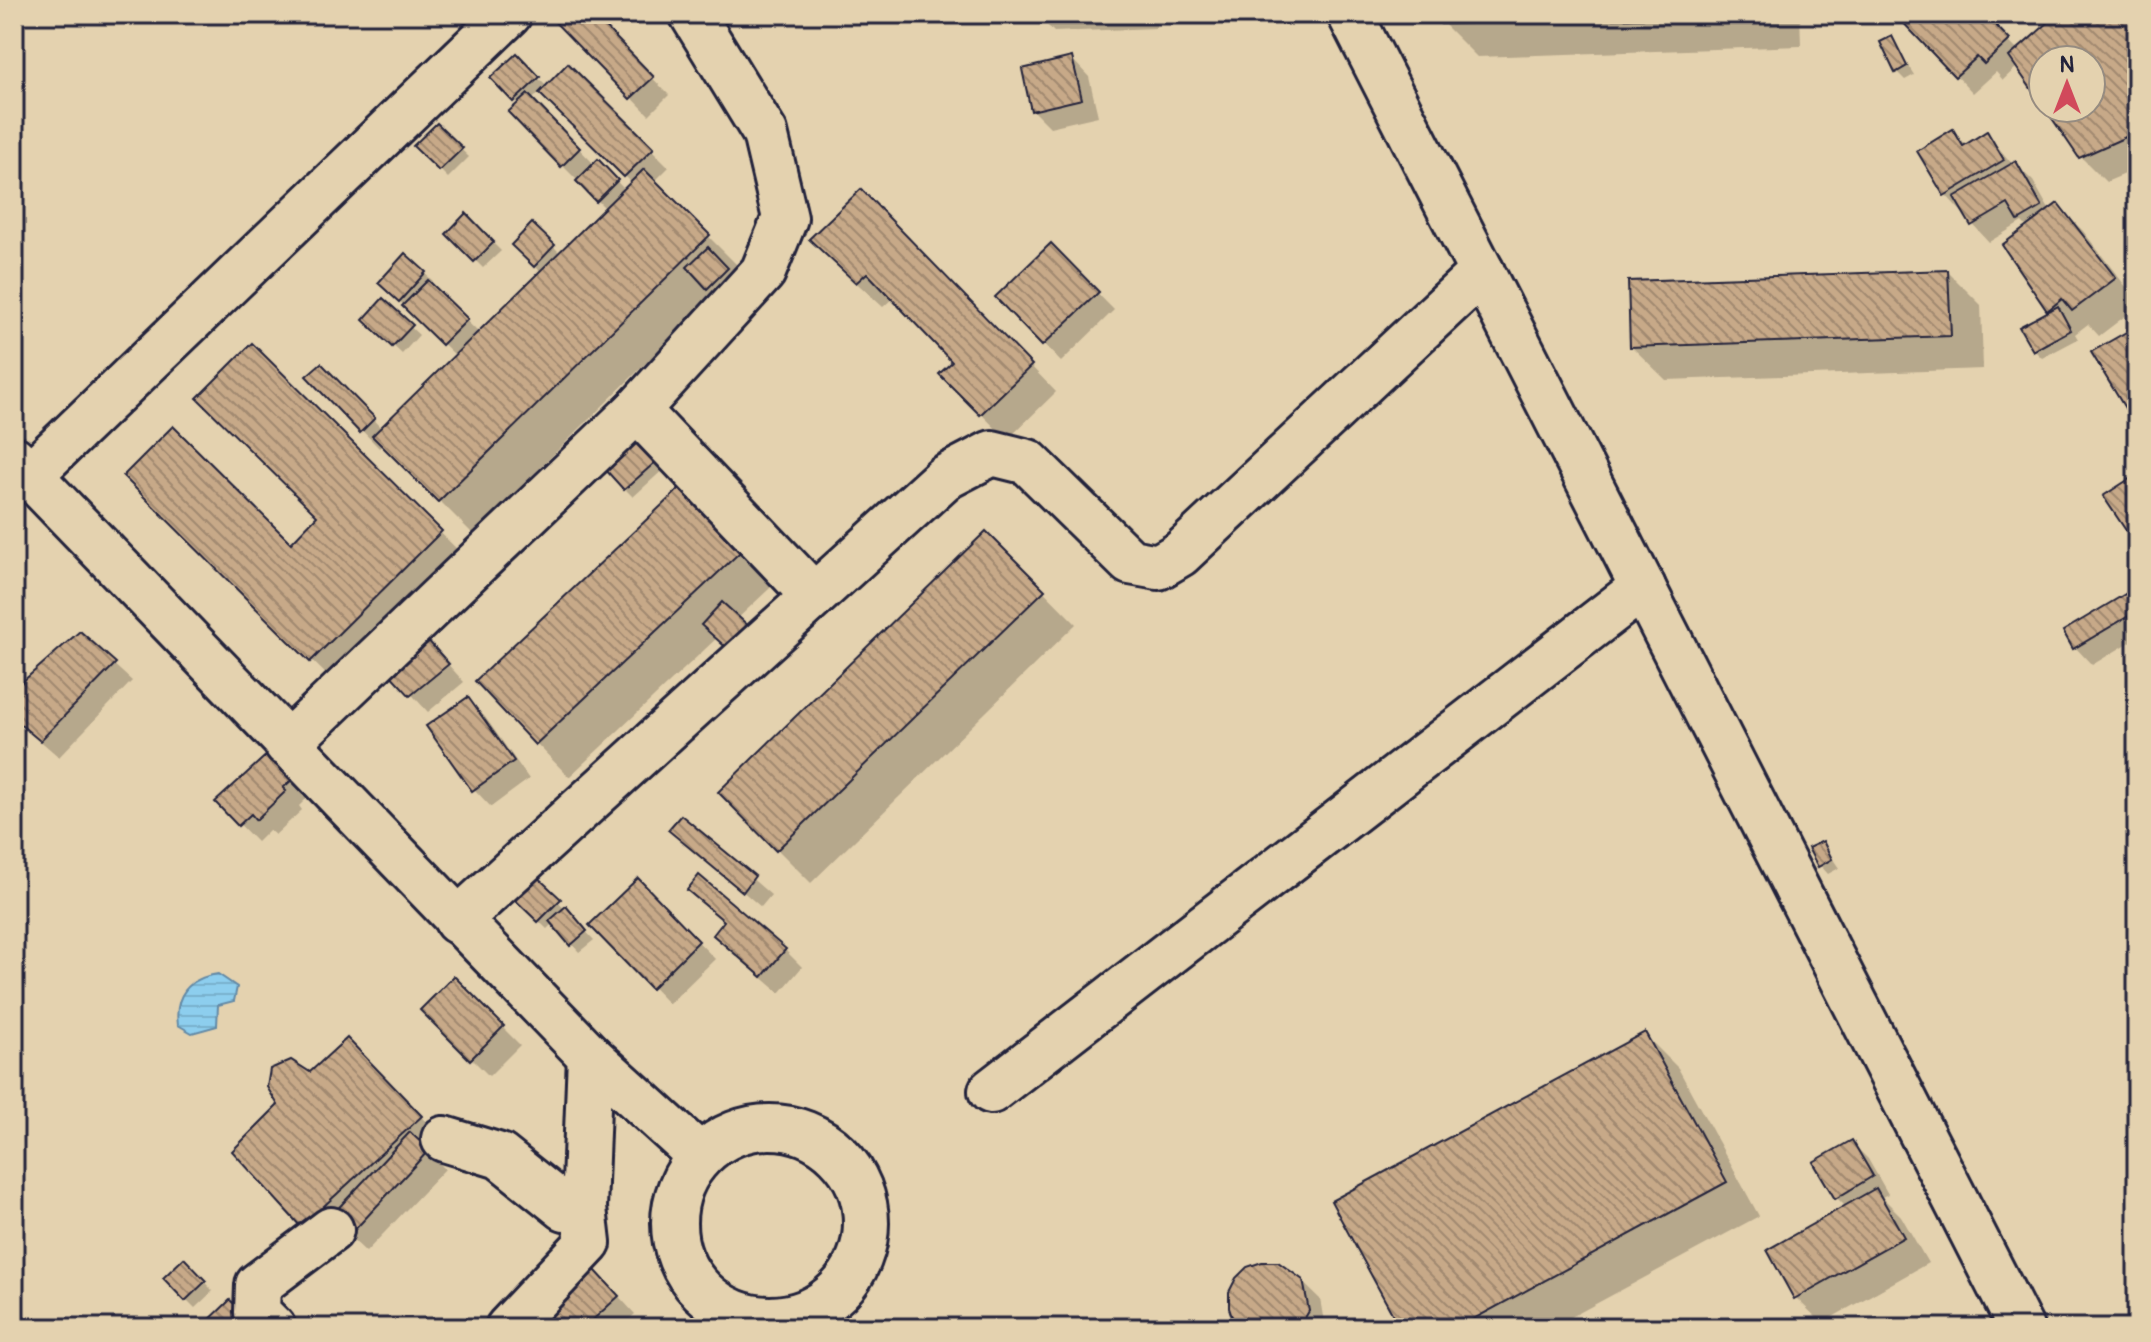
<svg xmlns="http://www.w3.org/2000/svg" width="2151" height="1342" font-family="Pangolin,sans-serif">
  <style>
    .water { fill: url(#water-rules); stroke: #6289a6; stroke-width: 2 }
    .shadow { fill: #0003; fill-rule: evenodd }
    .building { fill: url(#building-back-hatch); stroke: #22223b; stroke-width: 2 }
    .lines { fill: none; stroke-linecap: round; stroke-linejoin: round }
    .minor-casing { stroke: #22223b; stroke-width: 50 }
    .minor { stroke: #e4d2af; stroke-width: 44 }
  </style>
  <defs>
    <pattern id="water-rules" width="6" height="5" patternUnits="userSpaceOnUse" patternTransform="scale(2)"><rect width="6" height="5" fill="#8dceee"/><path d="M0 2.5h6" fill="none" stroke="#79b1cd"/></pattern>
    <pattern id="building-back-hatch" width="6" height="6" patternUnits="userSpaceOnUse" patternTransform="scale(2)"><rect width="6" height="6" fill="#c7a988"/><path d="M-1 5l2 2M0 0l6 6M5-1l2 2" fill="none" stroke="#a18970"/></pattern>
  </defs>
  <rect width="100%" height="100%" fill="#e4d2af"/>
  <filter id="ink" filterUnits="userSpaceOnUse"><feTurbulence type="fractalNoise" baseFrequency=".0125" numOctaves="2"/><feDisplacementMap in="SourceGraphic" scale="16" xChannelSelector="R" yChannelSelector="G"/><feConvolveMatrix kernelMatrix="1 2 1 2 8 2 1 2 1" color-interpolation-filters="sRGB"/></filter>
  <g filter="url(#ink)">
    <path class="water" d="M218 974 237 987 234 1001 218 1005 217 1026 192 1033 178 1025C174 996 188 978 218 974Z"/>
    <g class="shadow">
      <path d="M550 14H590L669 95 649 115Z"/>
      <path d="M1036 14H1156V28L1054 32Z"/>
      <path d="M1443 14H1800L1801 46 1477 57 1443 23Z"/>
      <path d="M1898 14H1967L1978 25 1986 18 2018 51 2061 14H2137V169L2106 182 2080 156 2047 108H2091V60H2043V102L2018 66 2003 80 1996 72 1973 93Z"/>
      <path d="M1891 38 1914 75 1905 80 1896 71Z"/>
      <path d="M517 56 547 87 568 66 669 167 654 182 741 269 473 534 383 444 379 448 309 376 321 366 382 429 456 356 389 291 405 256 433 281 430 285 479 333 541 272 513 245 532 225 560 253 606 209 562 165 519 105 493 78ZM541 92 632 183 625 190 598 162 595 165 531 100Z"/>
      <path d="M1072 59 1089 77 1098 116 1050 127 1033 110Z"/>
      <path d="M437 126 469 157 448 178 416 146Z"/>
      <path d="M1953 132 1967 146 1987 134 2013 165 2015 164 2033 181 2050 211 2058 206 2083 231 2137 301V307L2099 336 2088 324 2075 334 2078 339 2042 358 2034 350 2051 312 2028 228 2022 222 1989 242 1945 194Z"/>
      <path d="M466 216 501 251 483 268 449 234Z"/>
      <path d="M887 217 1056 392 1007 440 942 374 955 362 893 298 883 307 837 265Z"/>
      <path d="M1051 246 1114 310 1061 362 998 297Z"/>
      <path d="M1948 272 1981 305 1983 369 1666 380 1632 347Z"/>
      <path d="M383 301 419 335 402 354 366 320Z"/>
      <path d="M252 346 473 565 345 693 126 476 291 546 320 517Z"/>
      <path d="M640 440 666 467 633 497 625 489Z"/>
      <path d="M693 479 785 574 569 777 536 743Z"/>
      <path d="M986 533 1076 624 811 883 720 792Z"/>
      <path d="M2137 590V638L2092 665 2075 647Z"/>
      <path d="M80 634 132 681 59 757 14 718V692Z"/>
      <path d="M426 640 464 682 428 712 390 671Z"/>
      <path d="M468 700 485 717 529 779 491 807 474 789Z"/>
      <path d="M270 755 309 796 299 806 302 810 275 835 269 830 257 842 218 802Z"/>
      <path d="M682 818 771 895 761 907 671 830Z"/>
      <path d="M1822 843 1839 868 1828 874 1820 865Z"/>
      <path d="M533 876 594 940 579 952 553 923 547 929 513 896Z"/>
      <path d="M638 880 715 959 669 1004 592 925Z"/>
      <path d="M690 890 785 950 802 967 780 993 732 952 725 923Z"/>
      <path d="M454 979 520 1045 489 1076 423 1010Z"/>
      <path d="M1644 1034 1678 1068 1759 1216 1551 1328H1403Z"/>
      <path d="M373 1066 446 1143 432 1156 445 1169 366 1252 347 1234 303 1225 311 1075Z"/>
      <path d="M1851 1142 1868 1159 1888 1194 1882 1197 1901 1216 1928 1263 1822 1323 1796 1298 1846 1207 1836 1197Z"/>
      <path d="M184 1261 213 1291 195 1308 165 1278Z"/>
      <path d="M1277 1264 1291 1271 1320 1299 1325 1328H1242Z"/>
      <path d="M612 1289 635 1314 619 1328H535Z"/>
    </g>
    <g class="building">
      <path d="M547 14H593L654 77 630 99Z"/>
      <path d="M1441 14H1761L1441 24Z"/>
      <path d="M1895 14H1969L1977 23 1986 15 2010 40 1984 64 1977 57 1955 77Z"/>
      <path d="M2058 14 2137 16V132L2079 158 2045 108H2091V60H2043V106L2009 57Z"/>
      <path d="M1892 36 1907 66 1895 73 1880 42Z"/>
      <path d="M517 53 540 77 513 102 490 78Z"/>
      <path d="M1072 57 1082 99 1031 111 1022 69Z"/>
      <path d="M568 63 654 148 624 177 539 93Z"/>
      <path d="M528 94 580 148 561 167 508 112Z"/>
      <path d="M437 123 463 148 439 171 413 146Z"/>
      <path d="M1953 129 1963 146 1987 131 2004 160 1944 196 1917 151Z"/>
      <path d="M598 159 618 180 596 202 576 181Z"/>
      <path d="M2016 161 2042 207 2018 221 2008 204 1971 226 1954 197Z"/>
      <path d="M644 169 710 235 438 502 372 436Z"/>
      <path d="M861 189 1032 365 980 415 939 374 952 362 867 273 856 283 809 239Z"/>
      <path d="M2058 203 2116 278 2072 311 2062 299 2047 311 2002 245Z"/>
      <path d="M466 213 494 242 474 262 446 234Z"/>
      <path d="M532 223 555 245 534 267 511 245Z"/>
      <path d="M1051 243 1099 292 1042 346 995 297Z"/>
      <path d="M708 247 728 268 707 289 687 267Z"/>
      <path d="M405 253 426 272 399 302 378 283Z"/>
      <path d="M1948 270 1951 336 1630 347 1628 281Z"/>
      <path d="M428 280 468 319 442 345 402 306Z"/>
      <path d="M383 298 413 325 392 347 363 320Z"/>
      <path d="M2058 306 2071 330 2033 351 2019 327Z"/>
      <path d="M2137 326V428L2091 352Z"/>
      <path d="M252 343 442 531 310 662 123 476 173 426 291 543 317 516 197 398Z"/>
      <path d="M321 363 375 418 360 433 306 376Z"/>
      <path d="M641 437 660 458 624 490 605 469Z"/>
      <path d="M2137 474V547L2103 496Z"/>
      <path d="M693 476 753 540 535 745 475 681Z"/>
      <path d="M986 531 1045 590 776 851 718 792Z"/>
      <path d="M2137 587V611L2073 649 2063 631Z"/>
      <path d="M722 602 751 628 730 651 701 625Z"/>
      <path d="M80 631 116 663 40 741 14 719V689Z"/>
      <path d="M426 638 449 664 410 696 387 671Z"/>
      <path d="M468 697 514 761 472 791 426 726Z"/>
      <path d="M270 752 294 778 283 788 286 791 256 820 251 814 238 826 215 802Z"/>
      <path d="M681 815 755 876 743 892 668 830Z"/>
      <path d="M1823 841 1832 859 1818 867 1808 848Z"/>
      <path d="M533 873 561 899 538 922 511 896Z"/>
      <path d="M699 875 786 949 762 977 713 935 724 921 687 890Z"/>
      <path d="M638 878 699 941 651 989 589 925Z"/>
      <path d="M566 906 587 931 570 946 549 921Z"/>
      <path d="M454 976 504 1026 470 1060 420 1010Z"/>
      <path d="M1645 1032 1727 1182 1457 1328H1400L1331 1201Z"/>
      <path d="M347 1038 422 1116 301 1227 232 1151 278 1105 267 1087 270 1069 291 1060 310 1072Z"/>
      <path d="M410 1132 429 1150 348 1237 328 1219Z"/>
      <path d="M1852 1140 1873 1176 1835 1199 1813 1162Z"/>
      <path d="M1876 1188 1904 1237 1794 1299 1767 1250Z"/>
      <path d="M184 1258 206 1281 185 1301 163 1278Z"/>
      <path d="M1262 1262H1278L1303 1280 1309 1311 1299 1328H1239L1234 1323 1229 1308V1292L1236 1278 1247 1267Z"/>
      <path d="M595 1270 619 1296 584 1328H532Z"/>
      <path d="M230 1300 257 1328 202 1327Z"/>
    </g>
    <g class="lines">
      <defs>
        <g id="minor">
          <path d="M1350 14 2021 1328"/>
          <path d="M637 410 814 596"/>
          <path d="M14 459 590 1056 700 1156"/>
          <path d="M29 476 509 14"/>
          <path d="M287 744 637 410 763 272 785 218 765 133 692 14"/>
          <path d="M457 921 944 478 992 453 1028 462 1130 562 1158 567 1180 554 1482 272"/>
          <path d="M991 1091 1643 587"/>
          <circle cx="770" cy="1223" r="96"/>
          <path d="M444 1139 500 1156 565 1208H584"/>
          <path d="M273 1328 257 1312 258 1285 331 1230"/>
          <path d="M508 1328 588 1243 584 1208 590 1056"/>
        </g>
      </defs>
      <use href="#minor" class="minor-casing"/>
      <use href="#minor" class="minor"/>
    </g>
  </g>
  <rect width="2151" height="1342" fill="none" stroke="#e4d2af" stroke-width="48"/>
  <rect x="24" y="24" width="2103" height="1294" fill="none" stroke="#22223b" stroke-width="3" filter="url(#ink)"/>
  <g transform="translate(2067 84)"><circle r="38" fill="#e4d2af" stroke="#968c81" stroke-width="2"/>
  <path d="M0-6L14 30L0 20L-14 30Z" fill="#d1495b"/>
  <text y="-12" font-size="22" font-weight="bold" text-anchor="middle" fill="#22223b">N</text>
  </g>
</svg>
